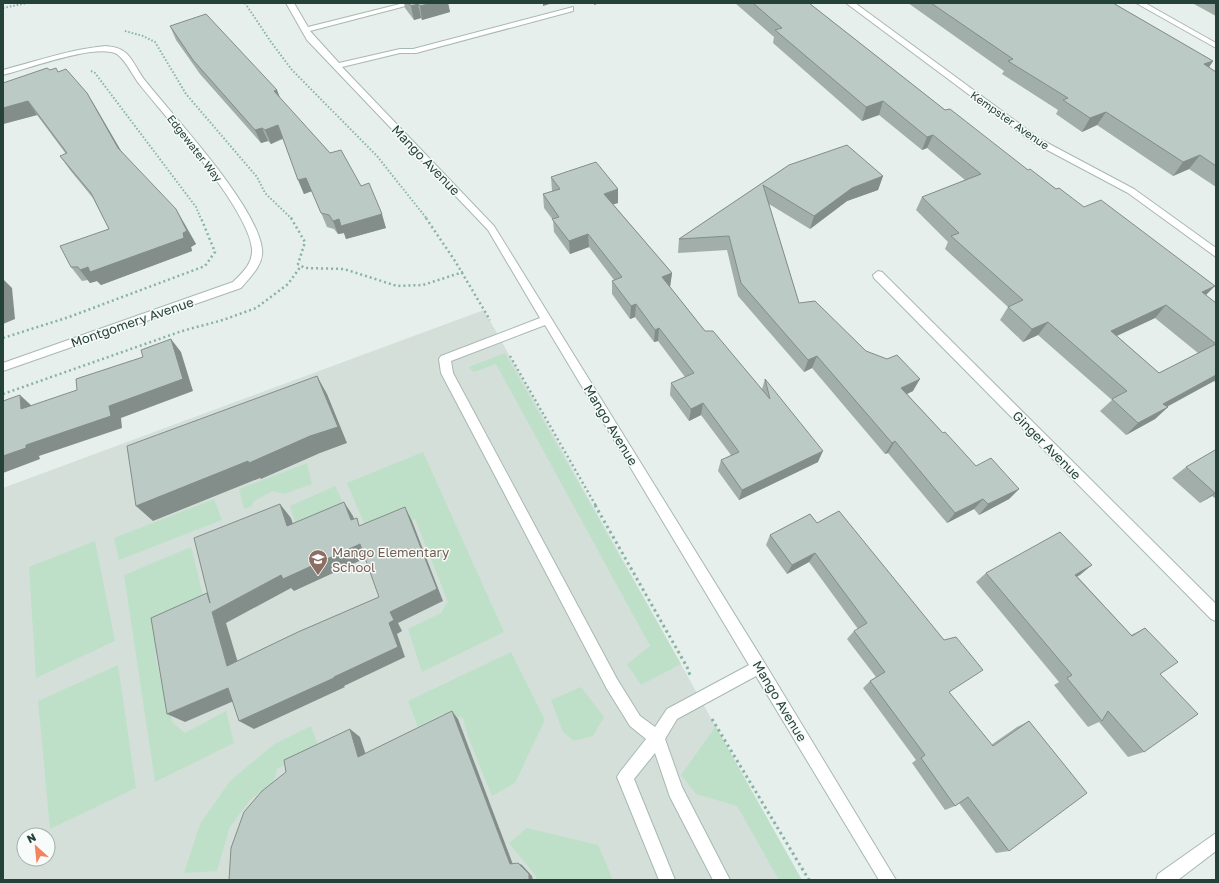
<svg xmlns="http://www.w3.org/2000/svg" width="1219" height="883" font-family="'Golos Text',sans-serif">
  <style>
    .built { fill: #d4dfda; fill-rule: evenodd }
    .green { fill: #bfe0c8 }
    .lines { fill: none; stroke-linecap: round; stroke-linejoin: round }
    .minor-casing { stroke: #a8b8b2; stroke-width: 2 }
    .path-far2 { stroke: #86b3a5; stroke-width: 2; stroke-dasharray: 1.5 2; stroke-linecap: butt }
    .path-far1 { stroke: #86b3a5; stroke-width: 2.5; stroke-dasharray: 2 3; stroke-linecap: butt }
    .path { stroke: #86b3a5; stroke-width: 3; stroke-dasharray: 2.5 3.5; stroke-linecap: butt }
    .minor { fill: #fff; fill-rule: evenodd }
    .wall { fill: #a1aea9; fill-rule: evenodd }
    .shaded-wall { fill: #838d89 }
    .building { fill: #bbcac4; stroke: #838d89; fill-rule: evenodd }
    .labels { text-anchor: middle; dominant-baseline: central; stroke-width: 3; stroke-linejoin: round; paint-order: stroke }
    .far-street-label { font-size: 11px; fill: #24423a; stroke: #f7fbf9 }
    .street-label { font-size: 13px; fill: #24423a; stroke: #f7fbf9 }
    .education-label { font-size: 13px; fill: #785e54; stroke: #f7fbf9; text-anchor: start }
  </style>
  <rect width="100%" height="100%" fill="#e6efeb"/>
  <path class="built" d="M484 310 801 880H3V488ZM24 835H48V859H24Z"/>
  <g class="green">
    <path d="M505 353 681 664 641 685 627 664 650 646 496 364 474 372 469 367Z"/>
    <path d="M423 452 504 632 422 672 408 629 441 613 448 602 415 519 370 537 347 483Z"/>
    <path d="M307 463 312 484 284 494 273 491 254 501 251 507 244 509 239 489Z"/>
    <path d="M335 486 349 515 300 537 290 506Z"/>
    <path d="M214 499 222 520 119 560 114 538Z"/>
    <path d="M95 541 115 641 36 678 29 567Z"/>
    <path d="M191 547 204 599 155 630 156 659 163 689 173 723 185 733 226 711 234 743 155 782 124 575Z"/>
    <path d="M511 652 545 720 515 783 492 796 468 737 463 718 443 714 418 727 408 701Z"/>
    <path d="M118 665 136 788 50 829 38 701Z"/>
    <path d="M581 687 604 717 593 736 574 741 563 732 551 700Z"/>
    <path d="M311 726 319 748 277 769 274 781 251 799 230 827 217 871 184 873 200 824 230 781 273 745Z"/>
    <path d="M716 726V727L802 880H779L737 806 696 794 681 775Z"/>
    <path d="M527 828 598 845 613 880H536V876L509 843Z"/>
  </g>
  <g class="lines">
    <defs>
      <g id="minor">
        <path d="M286 3H294L308 27 404 3H417L310 31 339 63 400 49H413L573 7V11L416 53H400L342 67 494 226 764 662 896 880H879L756 676 677 719 665 739 682 787 730 880H713L670 797 655 753 634 779 675 880H659L617 777 620 772 646 739 630 726 607 689 441 373 439 359 441 356 540 318 488 230 307 40ZM545 325 749 665 667 709 655 727 640 716 617 679 453 373 451 361Z"/>
        <path d="M846 3H855L1040 139 1134 189 1216 248V257L1128 193 1034 143Z"/>
        <path d="M1136 3H1145L1216 43V48Z"/>
        <path d="M106 46C114 47 120 48 126 53 135 62 139 74 147 83 176 119 257 206 262 249 264 265 250 277 241 288L3 371V363L233 282C242 273 253 264 252 249 248 208 168 120 140 85 132 75 127 62 117 54 96 43 27 69 3 75V70C37 61 71 49 106 46Z"/>
        <path d="M878 271 882 272 1216 604V621L1211 619 874 278 873 275Z"/>
        <path d="M1216 833V851L1178 880H1156L1158 874Z"/>
      </g>
    </defs>
    <use href="#minor" class="minor-casing"/>
    <g class="path-far2">
      <path d="M245 3 271 42 292 70 377 156 427 219"/>
      <path d="M3 8 27 3"/>
      <path d="M125 31 143 36 155 42 186 94 257 177 265 193 292 219"/>
      <path d="M91 71 95 73 196 207 201 219"/>
    </g>
    <g class="path-far1">
      <path d="M291 218 305 242 298 264 305 268 344 269 397 286 423 285 463 272"/>
      <path d="M426 218 455 261 490 320"/>
      <path d="M3 338 69 317 205 266 215 252 201 218"/>
      <path d="M510 356 596 506"/>
      <path d="M3 394 182 331 223 320 256 308 288 284 301 266"/>
    </g>
    <g class="path">
      <path d="M595 505 687 667 691 678"/>
      <path d="M712 719 809 880"/>
    </g>
    <use href="#minor" class="minor"/>
  </g>
  <g class="wall">
    <path d="M404 3H448L450 12 422 20 421 18 414 20 405 8Z"/>
    <path d="M735 3H809L945 110 1028 170 1084 207 1216 303V383L1214 381 1167 407H1168L1155 419 1126 435 1100 411 1112 400 1038 335 1023 342 1000 320 1008 307 945 249 948 242 916 210 922 197 965 180 927 148 922 150 879 115 862 121 773 43 774 37ZM1155 318 1198 353 1159 373 1117 336Z"/>
    <path d="M908 3H1113L1213 61 1209 67 1216 72V187L1189 169 1173 176 1097 125 1082 132 1056 114 1058 110 1002 74 1004 71Z"/>
    <path d="M1192 3H1216V16Z"/>
    <path d="M170 26 277 90 280 99 330 153 361 186 386 228 346 239 344 233 338 234 334 229 327 227 312 191 304 194 283 139 271 144 268 141 261 143 200 74 176 40Z"/>
    <path d="M50 70 59 72 87 93 120 150 184 223 196 244 191 247 192 251 101 285 97 281 90 283 88 280 82 281 71 267 109 229 93 198 70 170 60 156 66 154 37 115 3 124V83Z"/>
    <path d="M789 165 883 176 878 190 847 201 810 229 769 204 799 303 866 351 913 391 907 394 943 433 976 466 1019 489 1009 499 979 515 974 509 947 523 888 453 885 454 812 368 804 372 738 296 727 250 678 253 679 239Z"/>
    <path d="M551 177 618 203 613 204 672 273 670 287 705 331 762 389 765 379 818 462 739 500 718 471 721 460 731 455 701 415 689 421 670 395 671 383 685 377 658 341 654 342 635 317 630 319 612 294V281L614 280 589 247 570 254 554 232 553 220 544 208 543 194 552 191Z"/>
    <path d="M1216 451V499L1212 496 1200 503 1172 478 1186 467Z"/>
    <path d="M810 514 949 692 991 745 1017 727 1029 721 1009 851 996 853 959 803 955 806 945 810 912 763 916 760 863 688 870 681 876 677 847 639 854 631 858 629 809 562 787 574 766 545 770 535Z"/>
    <path d="M1092 565 1077 576 1131 635 1145 628 1160 674 1144 752 1128 757 1099 722 1088 727 1054 685 1059 682 976 582 986 573Z"/>
  </g>
  <g class="shaded-wall">
    <path d="M432 3H448L450 12 422 20 420 6Z"/>
    <path d="M543 3H553L543 6Z"/>
    <path d="M594 3H600L594 5Z"/>
    <path d="M418 4 421 18 414 20 411 6Z"/>
    <path d="M1213 61 1204 75V64Z"/>
    <path d="M277 90 282 103 274 91Z"/>
    <path d="M87 93 95 106 127 161 118 148Z"/>
    <path d="M28 101 37 115 3 124V108Z"/>
    <path d="M883 101 879 115 862 121 866 107Z"/>
    <path d="M1106 112 1097 125 1082 132 1090 118Z"/>
    <path d="M278 125 283 138 271 144 265 130Z"/>
    <path d="M262 128 268 141 261 143 255 130Z"/>
    <path d="M933 135 927 148 922 150 927 137Z"/>
    <path d="M1200 155 1189 169 1173 176 1183 162Z"/>
    <path d="M883 176 878 190 847 201 810 229 814 216 852 188Z"/>
    <path d="M306 178 312 191 304 194 298 180Z"/>
    <path d="M618 189V203L605 207 604 194Z"/>
    <path d="M176 209 196 244 191 247 192 251 101 285 97 281 90 283 80 270 183 233Z"/>
    <path d="M382 214 386 228 346 239 344 233 338 234 333 221 339 219Z"/>
    <path d="M588 234 589 247 570 254 569 241Z"/>
    <path d="M672 273 670 287 662 277Z"/>
    <path d="M3 279 12 288 15 319 3 324Z"/>
    <path d="M1215 286 1202 299V292Z"/>
    <path d="M636 304 635 317 630 319 631 306Z"/>
    <path d="M1166 305 1155 318 1101 343 1111 331Z"/>
    <path d="M1048 322 1038 335 1023 342 1032 329Z"/>
    <path d="M659 328 658 341 654 342 655 330Z"/>
    <path d="M171 339 181 352 193 391 121 418 122 428 39 456 40 459 3 473V456L26 445 109 406Z"/>
    <path d="M817 356 812 368 804 372 808 360Z"/>
    <path d="M1216 375V379L1214 381 1151 415 1163 404Z"/>
    <path d="M317 376 327 394 347 443 320 453 261 479 260 478 153 521 136 506Z"/>
    <path d="M920 379 913 391 894 400 901 388Z"/>
    <path d="M20 395 33 407 21 409Z"/>
    <path d="M703 403 701 415 689 421 691 409Z"/>
    <path d="M1168 407 1155 419 1126 435 1138 423Z"/>
    <path d="M895 441 888 453 885 454 892 443Z"/>
    <path d="M823 451 818 462 739 500 742 490Z"/>
    <path d="M1019 489 1009 499 979 515 988 504Z"/>
    <path d="M1216 492V493L1212 496 1200 503Z"/>
    <path d="M983 499 974 509 947 523 955 513Z"/>
    <path d="M344 502 353 516 360 534 351 520Z"/>
    <path d="M280 504 291 518 298 539 287 526Z"/>
    <path d="M405 507 412 521 443 601 398 623 402 631 397 634 405 657 344 686 345 687 254 729 239 721 389 623Z"/>
    <path d="M360 544 368 557 294 591 291 588 226 623 242 676 227 666 212 612 281 575Z"/>
    <path d="M815 553 809 562 787 574 792 565Z"/>
    <path d="M1092 565 1080 575 1063 584 1075 575Z"/>
    <path d="M228 688 243 697 185 722 167 714Z"/>
    <path d="M452 711 458 719 514 867 510 864Z"/>
    <path d="M350 729 360 737 369 764 358 757Z"/>
    <path d="M518 863 522 865 532 876 533 880H529Z"/>
  </g>
  <g class="building">
    <path d="M408 3H432L420 6 418 4 411 6Z"/>
    <path d="M753 3H809L945 110 950 109 1028 170 1030 169 1056 189 1059 188 1084 207 1101 200 1215 286 1202 292 1216 303V375L1163 404 1168 407 1138 423 1112 399 1127 391 1048 322 1032 329 1008 307 1023 300 951 236 959 233 922 197 981 174 933 135 927 137 883 101 866 107 775 30 782 28ZM1166 305 1216 344 1159 373 1111 331Z"/>
    <path d="M931 3H1113L1213 61 1204 64 1216 72V166L1200 155 1183 162 1106 112 1090 118 1063 100 1068 98 1008 61 1013 59Z"/>
    <path d="M206 14 277 90 274 91 330 153 341 150 361 186 369 183 382 214 341 226 339 219 333 221 329 215 321 213 306 178 298 180 278 125 265 130 262 128 255 130 193 60 170 26Z"/>
    <path d="M47 68 50 70 56 68 58 72 66 69 87 93 118 148 176 209 187 231 183 233 184 238 90 272 88 267 80 270 78 267H71L60 246 109 229 91 193 60 156 67 153 28 101 3 108V83Z"/>
    <path d="M847 145 883 176 852 188 814 216 763 185 799 303 815 301 866 351 887 359 897 355 920 379 901 388 943 433 945 432 976 466 991 458 1019 489 988 504 983 499 955 513 895 441 892 443 817 356 808 360 741 283 729 236 679 239 789 165Z"/>
    <path d="M596 162 618 189 604 194 672 273 662 277 705 331H713L770 399 765 379 823 451 742 490 721 460 739 452 703 403 691 409 671 383 694 373 659 328 655 330 636 304 631 306 612 281 622 277 588 234 569 241 552 219 559 217 543 194 560 189 551 177Z"/>
    <path d="M171 339 183 379 109 406 111 416 26 445V448L3 456V401L20 395 21 409 77 390 76 379 143 357 141 350Z"/>
    <path d="M317 376 338 427 310 436 249 463 248 461 136 506 127 446Z"/>
    <path d="M1215 450 1216 451V492L1215 493 1186 467Z"/>
    <path d="M344 502 351 520 357 518 359 526 405 507 437 589 390 612 394 620 389 623 398 647 334 677V678L239 721 228 688 167 714 151 618 207 593 210 603 194 538 280 504 287 526ZM360 544 379 597 298 632 227 666 212 612 281 575 283 579Z"/>
    <path d="M839 511 944 640 956 637 983 670 949 692 993 746 1029 721 1087 793 1009 851 968 797 955 806 921 758 925 755 870 681 885 672 854 631 867 623 815 553 792 565 770 535 810 514 817 523Z"/>
    <path d="M1060 532 1092 565 1075 575 1132 636 1145 628 1178 662 1160 674 1198 714 1144 752 1108 711 1102 721 1067 678 1072 675 986 573Z"/>
    <path d="M452 711 510 864 518 863 529 874V880H229L231 848 244 812 262 791 286 772 284 760 350 729 358 757Z"/>
  </g>
  <defs>
    <symbol id="school-pin" viewBox="-11 -11 22 30"><path d="M0 17L-7.5 6A9.5 9.5 0 1 1 7.5 6Z" fill="#8d6e63" stroke="#f7fbf9"/><path d="M0-5L7-2L0 1L-7-2ZM-4 1L0 2.5L4 1V4Q0 6-4 4Z" fill="#fff"/></symbol>
  </defs>
  <g fill-rule="evenodd">
    <use href="#school-pin" x="307" y="548" width="22" height="30"/>
  </g>
  <g class="labels">
    <g class="far-street-label">
      <text transform="translate(1010 120) rotate(35)">Kempster Avenue</text>
      <text transform="translate(195 148) rotate(52)">Edgewater Way</text>
    </g>
    <g class="street-label">
      <text transform="translate(426 160) rotate(46)">Mango Avenue</text>
      <text transform="translate(132 322) rotate(-19)">Montgomery Avenue</text>
      <text transform="translate(611 425) rotate(59)">Mango Avenue</text>
      <text transform="translate(1047 445) rotate(45)">Ginger Avenue</text>
      <text transform="translate(780 701) rotate(59)">Mango Avenue</text>
    </g>
    <g class="education-label">
      <text x="332" y="552">Mango Elementary<tspan x="332" dy="15">School</tspan></text>
    </g>
  </g>
  <rect width="1219" height="883" fill="none" stroke="#24423a" stroke-width="8"/>
  <g transform="translate(36 847) rotate(333)"><circle r="19" fill="#f7fbf9" stroke="#a3b1ad"/>
  <path d="M0-3L7 15L0 10L-7 15Z" fill="#f4845f"/>
  <text y="-6" font-size="11" font-weight="bold" text-anchor="middle" fill="#24423a">N</text>
  </g>
</svg>
